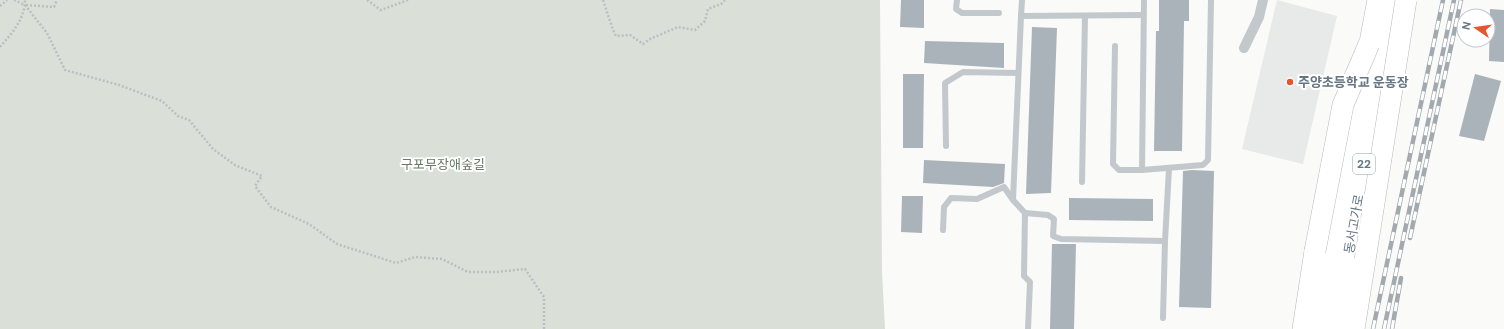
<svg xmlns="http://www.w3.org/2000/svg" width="1504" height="329" font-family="'DM Sans','Noto Sans KR',sans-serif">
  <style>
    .built { fill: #e8e9e9 }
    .green { fill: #dadfd7 }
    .building { fill: #aab3b9 }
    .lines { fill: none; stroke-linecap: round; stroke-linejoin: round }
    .trunk-casing { stroke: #b4b9bd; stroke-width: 22 }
    .path { stroke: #bbbfc2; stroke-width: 2.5; stroke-dasharray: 2 2; stroke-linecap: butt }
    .service { stroke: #c3c8cc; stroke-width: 6 }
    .pedestrian { stroke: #c3c8cc; stroke-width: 10 }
    .trunk { stroke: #fff; stroke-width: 21 }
    .rail-casing { stroke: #a2aab0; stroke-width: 4.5 }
    .rail { stroke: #fff; stroke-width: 3; stroke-dasharray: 9; stroke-linecap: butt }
    .trunk-bridge-casing { stroke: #b4b9bd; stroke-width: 22; stroke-linecap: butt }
    .trunk-bridge { stroke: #fff; stroke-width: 21 }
    .poi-dot { fill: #e4572e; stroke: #fff; stroke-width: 1.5 }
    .labels { text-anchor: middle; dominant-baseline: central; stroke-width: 4; stroke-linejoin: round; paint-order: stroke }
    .shield { fill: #fff; stroke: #939fa8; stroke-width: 1 }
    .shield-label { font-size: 12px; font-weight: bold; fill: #657683 }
    .poi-label { font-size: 13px; font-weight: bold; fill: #657683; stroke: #fff; text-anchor: start }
    .park-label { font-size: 13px; fill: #687a64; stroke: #fff }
    .street-label { font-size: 13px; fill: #657683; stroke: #fff }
  </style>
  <rect width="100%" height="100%" fill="#fafaf8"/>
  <path class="built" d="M1277 0 1337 16 1303 164 1242 149Z"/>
  <path class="green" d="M0 0H880L882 272 885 329H0Z"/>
  <g class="building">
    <path d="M901 0H924V28L900 27Z"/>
    <path d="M1159 0H1189V21H1184L1182 151H1154L1156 31H1159Z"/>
    <path d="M1490 9 1504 10V62L1489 61Z"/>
    <path d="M1032 27 1057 28 1051 193 1026 194Z"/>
    <path d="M925 41 1004 43V68L924 63Z"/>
    <path d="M903 74H924L923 148H903Z"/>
    <path d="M1475 74 1501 81 1484 141 1459 136Z"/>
    <path d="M924 160 1005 164 1004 183 993 187 923 183Z"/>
    <path d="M1192 170 1214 171 1211 308 1179 307 1183 171Z"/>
    <path d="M902 196H923L922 233 901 232Z"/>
    <path d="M1069 198 1153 199V221L1069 220Z"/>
    <path d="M1052 244H1076L1074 329H1050Z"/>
  </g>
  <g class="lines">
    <defs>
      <g id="trunk">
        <path d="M1303 329 1315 251"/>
        <path d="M1320 329 1348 159 1378 0"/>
        <path d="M1335 329 1394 0"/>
        <path d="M1354 329 1365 260"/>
      </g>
    </defs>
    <use href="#trunk" class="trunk-casing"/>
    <g class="path">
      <path d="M14 0 25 5 47 33 65 70 119 85 162 101 178 116 189 120 213 149 235 165 262 176 255 186 271 207 309 224 337 244 396 263 415 257 442 259 468 272H496L525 269 544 297V329"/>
      <path d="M367 0 381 10 408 0"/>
      <path d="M603 0 613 30 616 36 630 35 643 44 650 39 678 27 695 30 705 21 708 9 721 4 725 0"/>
      <path d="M26 5 54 7 57 0"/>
      <path d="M0 6 7 0"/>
      <path d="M0 47C12 33 25 19 25 0"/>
    </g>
    <g class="service">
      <path d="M957 0 956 9 962 13H999"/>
      <path d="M1022 0 1021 16 1143 15"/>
      <path d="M1021 16 1013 200 1025 213 1024 276 1030 282 1028 329"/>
      <path d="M1115 46 1113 164 1119 170H1142L1144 0"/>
      <path d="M946 146 945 83 963 72 1018 73"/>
      <path d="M1142 170 1203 165 1208 160 1211 0"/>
      <path d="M1082 182 1085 16"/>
      <path d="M1025 213 1048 215 1054 219 1053 236 1061 239 1165 241"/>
      <path d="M943 230 944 207 951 198 977 199 1004 187 1013 200"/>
      <path d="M1163 318 1165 241 1169 168"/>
    </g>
    <path class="pedestrian" d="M1244 48 1259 17 1263 0"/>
    <use href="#trunk" class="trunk"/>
    <defs>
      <g id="rail">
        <path d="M1410 238 1461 0"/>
        <path d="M1373 329 1443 0"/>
        <path d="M1384 329 1454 0"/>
        <path d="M1392 329 1401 278"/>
      </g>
    </defs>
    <use href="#rail" class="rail-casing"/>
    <use href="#rail" class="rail"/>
    <defs>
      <g id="trunk-bridge">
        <path d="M1315 251 1343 105 1369 44"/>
        <path d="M1365 260 1406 0"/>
      </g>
    </defs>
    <use href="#trunk-bridge" class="trunk-bridge-casing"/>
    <use href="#trunk-bridge" class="trunk-bridge"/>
  </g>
  <circle class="poi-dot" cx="1290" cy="82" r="4"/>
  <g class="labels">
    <rect class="shield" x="1353" y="154" width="22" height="20" rx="3"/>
    <g class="shield-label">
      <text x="1364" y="164">22</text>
    </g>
    <g class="poi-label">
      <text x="1298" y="82">주양초등학교 운동장</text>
    </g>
    <g class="park-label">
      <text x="443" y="164">구포무장애숲길</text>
    </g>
    <g class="street-label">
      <text transform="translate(1354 224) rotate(-80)">동서고가로</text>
    </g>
  </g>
  <g transform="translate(1476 28) rotate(283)"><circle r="19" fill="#ffffff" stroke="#c1c8cd"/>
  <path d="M0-3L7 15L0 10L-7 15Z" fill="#e4572e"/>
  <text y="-6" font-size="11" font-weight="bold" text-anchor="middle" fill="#657683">N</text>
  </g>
</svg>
